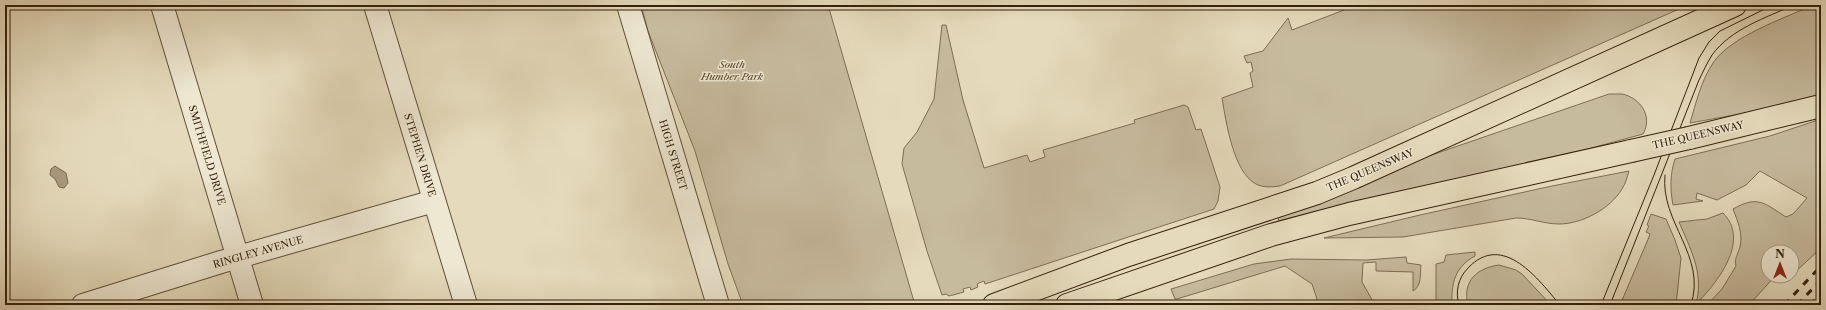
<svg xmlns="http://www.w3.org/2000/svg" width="1826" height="310" font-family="'Libre Caslon Text',serif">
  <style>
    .green { fill: #c7bb9e; stroke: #7e6e55 }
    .water { fill: #a99b80; stroke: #7b6a52 }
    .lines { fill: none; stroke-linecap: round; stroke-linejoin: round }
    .minor-casing { stroke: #614f38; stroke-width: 24 }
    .major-casing { stroke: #35200c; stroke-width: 24 }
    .minor { stroke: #eee8d3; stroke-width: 22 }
    .major { stroke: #e5dbbc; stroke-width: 22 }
    .tram { stroke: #35200c; stroke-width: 1 }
    .rail { stroke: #35200c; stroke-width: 3; stroke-dasharray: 7 7; stroke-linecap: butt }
    .major-bridge-casing { stroke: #35200c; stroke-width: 24; stroke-linecap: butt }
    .major-bridge { stroke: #e5dbbc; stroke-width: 22 }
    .labels { text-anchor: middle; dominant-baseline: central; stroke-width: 3; stroke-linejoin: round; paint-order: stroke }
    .park-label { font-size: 10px; font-style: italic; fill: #5a4730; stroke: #eee8d3 }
    .street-label { font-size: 10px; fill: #35200c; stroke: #eee8d3 }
  </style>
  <rect width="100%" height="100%" fill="#e5dbbc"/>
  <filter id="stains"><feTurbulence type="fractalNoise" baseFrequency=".005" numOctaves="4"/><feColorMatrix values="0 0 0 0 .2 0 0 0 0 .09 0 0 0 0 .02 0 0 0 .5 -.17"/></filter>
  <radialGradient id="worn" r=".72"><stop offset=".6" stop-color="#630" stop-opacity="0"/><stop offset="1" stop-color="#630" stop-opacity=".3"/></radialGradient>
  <g class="green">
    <path d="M641 5H828L915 305H743L728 264 695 151 648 31Z"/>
    <path d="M1357 5H1688L1280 186C1272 187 1264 188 1256 184 1233 172 1226 121 1222 98L1253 87 1250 73 1253 71 1251 62 1247 63 1244 56 1263 51 1288 18 1292 30Z"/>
    <path d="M1813 5H1821V95L1779 107 1690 123C1696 103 1701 81 1713 63 1731 36 1783 19 1813 5Z"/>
    <path d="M942 25H946L963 100 984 168 1027 155 1030 162 1045 157 1043 150 1135 123 1134 120 1184 105 1188 107 1196 130 1201 129 1220 187 1218 201 1214 209 985 284 984 281 977 284 978 287 971 290 970 287 963 289 964 292 949 296 946 294 942 295 927 251 902 164 904 148 917 132 934 99Z"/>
    <path d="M1609 94C1613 94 1618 94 1622 94 1641 98 1653 117 1643 134L1555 158 1279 221 1278 218 1417 160Z"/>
    <path d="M1821 119V248L1792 275V252H1768V276H1775L1749 305H1707L1722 289 1736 266C1734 259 1738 254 1740 247 1743 233 1738 222 1733 209 1758 195 1764 203 1786 217L1793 214 1807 198 1760 171 1746 185 1717 200 1697 193 1696 199 1703 201 1673 205C1670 189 1670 174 1675 159L1770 136Z"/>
    <path d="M1629 171C1627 177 1626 183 1622 189 1610 209 1582 224 1559 224 1544 224 1531 218 1516 218L1403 237 1324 238 1420 215 1552 186Z"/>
    <path d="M1723 213C1750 240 1719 280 1699 301L1697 300C1703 271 1690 248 1679 222L1707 219Z"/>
    <path d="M1651 214 1666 219 1675 240 1681 258 1676 305H1620L1649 237 1650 234 1646 232 1649 226 1647 225Z"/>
    <path d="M1475 252V256C1455 267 1451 283 1452 305H1436V264L1444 262 1446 255Z"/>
    <path d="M1406 257 1407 263 1421 265C1420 274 1422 286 1413 291V272L1376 271V262L1363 263 1362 282 1375 305H1319L1312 284 1285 266 1177 299H1175L1171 289 1254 264 1291 259 1366 260Z"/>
    <path d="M1499 265 1516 270 1522 274 1551 305H1468C1462 281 1477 268 1499 265Z"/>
  </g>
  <path class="water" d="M55 166 66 173 68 183 64 188 59 187 55 179 50 175 51 169Z"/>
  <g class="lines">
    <defs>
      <g id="minor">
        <path d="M162 5 252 305"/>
        <path d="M375 5 466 305"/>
        <path d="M628 5 718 305"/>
        <path d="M83 305 221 262 434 201"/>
      </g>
      <g id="major">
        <path d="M1689 138 1821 106"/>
        <path d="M994 305 1128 255 1317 193 1353 178 1735 5"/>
        <path d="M1067 305 1271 235 1349 214 1631 151"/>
      </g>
    </defs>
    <use href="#minor" class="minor-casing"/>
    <use href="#major" class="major-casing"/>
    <use href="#minor" class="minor"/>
    <use href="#major" class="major"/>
    <g class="tram">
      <path d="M1665 175C1660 223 1707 255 1691 305"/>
      <path d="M1459 305C1455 292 1458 278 1468 268 1503 231 1539 280 1560 305"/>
      <path d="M1601 305 1654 175 1699 58 1709 42 1720 31 1773 5"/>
      <path d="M1610 305 1699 80C1703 72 1707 63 1712 55 1731 29 1765 18 1794 5"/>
    </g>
    <g class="rail">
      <path d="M1784 305 1821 266"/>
      <path d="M1797 305 1821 280"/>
      <path d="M1810 305 1821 294"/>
    </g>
    <defs>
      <path id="major-bridge" d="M1631 151 1689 138"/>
    </defs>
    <use href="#major-bridge" class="major-bridge-casing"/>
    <use href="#major-bridge" class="major-bridge"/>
  </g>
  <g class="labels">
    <g class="park-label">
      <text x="732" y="64">South<tspan x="732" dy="12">Humber Park</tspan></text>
    </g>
    <g class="street-label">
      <text transform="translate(1698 135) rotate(-13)">THE QUEENSWAY</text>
      <text transform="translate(207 155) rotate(73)">SMITHFIELD DRIVE</text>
      <text transform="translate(420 155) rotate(73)">STEPHEN DRIVE</text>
      <text transform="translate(673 155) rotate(73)">HIGH STREET</text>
      <text transform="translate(1370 170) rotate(-23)">THE QUEENSWAY</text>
      <text transform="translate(258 252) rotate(-16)">RINGLEY AVENUE</text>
    </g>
  </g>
  <rect width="1826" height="310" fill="none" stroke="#e5dbbc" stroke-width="20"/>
  <rect x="6" y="6" width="1814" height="298" fill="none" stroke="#35200c" stroke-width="2"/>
  <rect x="10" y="10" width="1806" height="290" fill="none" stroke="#35200c"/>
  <g transform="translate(1780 264)"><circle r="19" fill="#eee8d3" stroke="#a49883"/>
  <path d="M0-3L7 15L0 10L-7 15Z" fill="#8f2418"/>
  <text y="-6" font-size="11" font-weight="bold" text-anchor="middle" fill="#35200c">N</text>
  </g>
  <rect width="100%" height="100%" filter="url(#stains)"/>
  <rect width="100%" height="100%" fill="url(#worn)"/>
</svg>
